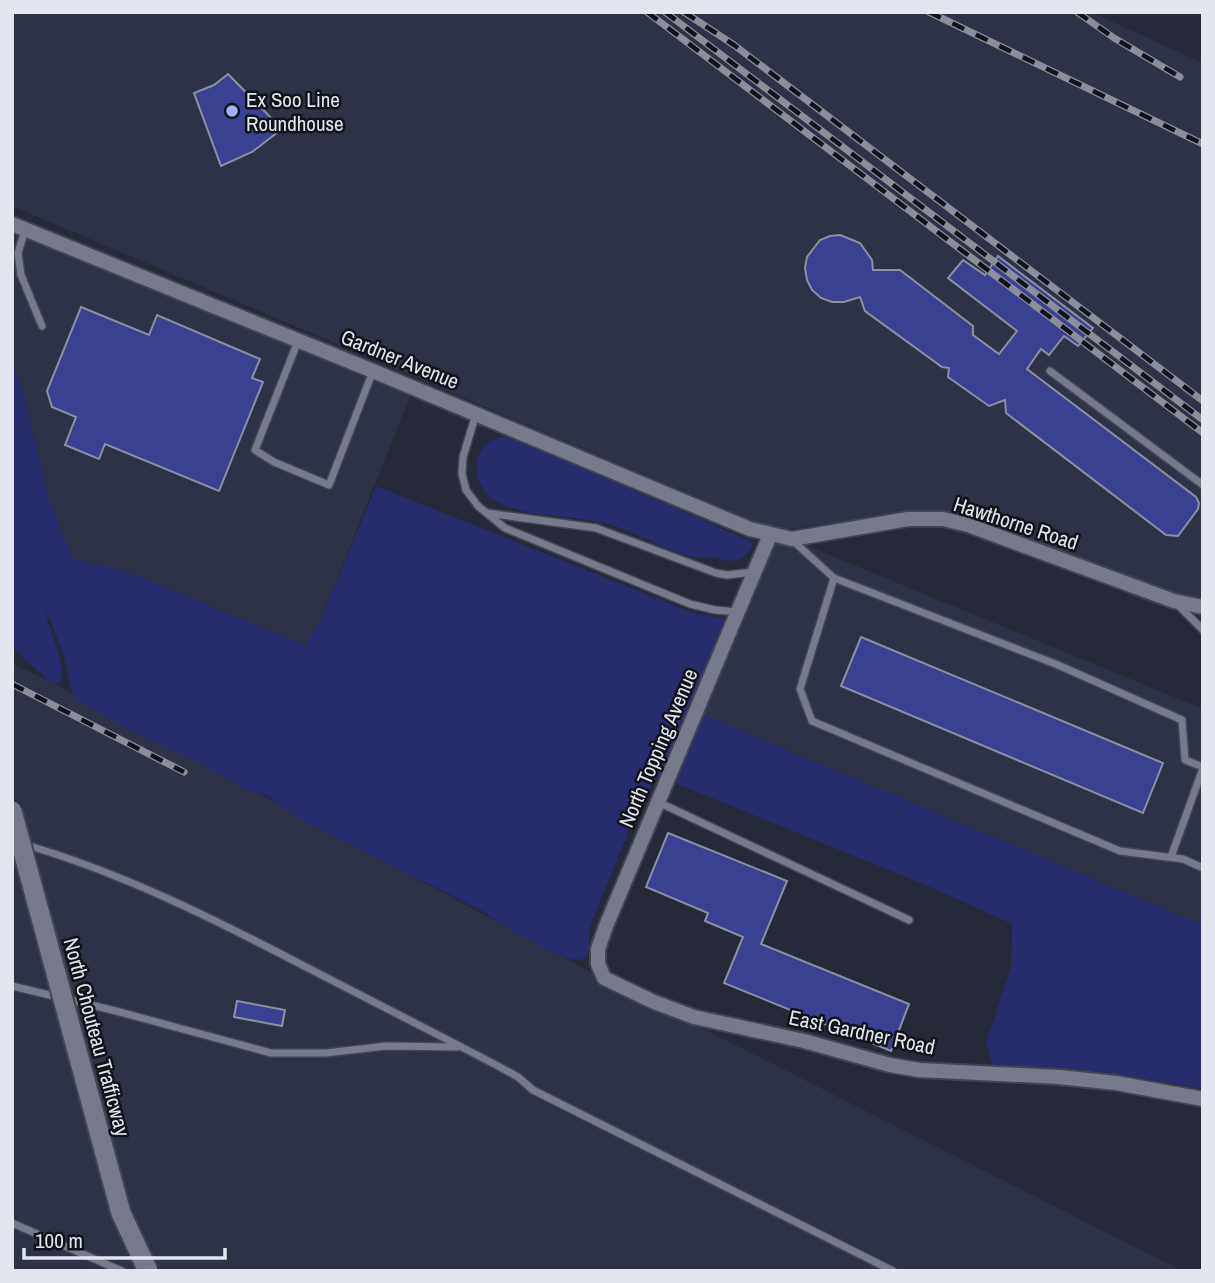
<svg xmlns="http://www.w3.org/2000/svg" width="1215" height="1283" font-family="'Archivo Narrow',sans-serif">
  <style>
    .built { fill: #2e3246 }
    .green { fill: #272c6c }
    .building { fill: #3a4191; stroke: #8c90a2; stroke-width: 2 }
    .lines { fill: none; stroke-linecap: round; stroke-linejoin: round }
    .lane-casing { stroke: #424551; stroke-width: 10 }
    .street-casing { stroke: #424551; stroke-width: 18 }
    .lane { stroke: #767a8b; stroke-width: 7 }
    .street { stroke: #767a8b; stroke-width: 14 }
    .rail-casing { stroke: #8c8f9b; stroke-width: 7 }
    .rail { stroke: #111319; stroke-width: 4.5; stroke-dasharray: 13; stroke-linecap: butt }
    .secondary-bridge-casing { stroke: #424551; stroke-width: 23; stroke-linecap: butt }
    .secondary-bridge { stroke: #767a8b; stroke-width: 19 }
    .poi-dot { fill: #a3b2fd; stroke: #111319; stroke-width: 2.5 }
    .labels { text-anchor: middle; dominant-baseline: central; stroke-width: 5; stroke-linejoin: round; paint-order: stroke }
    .poi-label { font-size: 21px; fill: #e3e5ef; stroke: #111319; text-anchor: start }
    .street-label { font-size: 21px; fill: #e3e5ef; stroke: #111319 }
  </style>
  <rect width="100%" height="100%" fill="#262938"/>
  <g class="built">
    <path d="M12 12H1091L1203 63V597L1174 594 965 517 921 511 781 530 754 521 12 206Z"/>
    <path d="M12 231 410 396 321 619 305 645 141 577 113 568 80 561 72 557 50 503 23 391 12 364Z"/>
    <path d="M776 542 803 544 1203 709V925L704 715Z"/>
    <path d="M12 663 57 685 585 969 1183 1271H12Z"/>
  </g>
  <g class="green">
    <path d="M12 364 23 391 50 503 72 557 80 561 113 568 141 577 305 645 321 619 376 486 691 612 728 620 660 775C649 785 627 821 627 836L590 925 589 947 586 958C579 961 571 960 564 957 547 950 498 925 486 913L294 816 266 795 249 791 188 757 136 734 77 700 71 690 64 655 46 611C48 631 67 664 61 683L52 684 12 647Z"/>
    <path d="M505 437 530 445 746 539 752 543V548C747 555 740 561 730 561 724 561 720 559 715 558 708 556 701 558 694 557 664 551 635 530 604 523 569 514 526 519 494 500 469 485 470 438 505 437Z"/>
    <path d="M704 715 1203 925V1089L1103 1072 992 1065 986 1043 1011 967 1012 924 928 886 675 783Z"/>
  </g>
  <g class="building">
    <path d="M228 74 282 129 252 152 221 166 194 93 214 85Z"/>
    <path d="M840 235 860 243 872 260 873 270H900L973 326V335L999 354 1017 331 948 278 963 260 985 275 998 256 1093 328 1078 346 1064 336 1049 355 1041 349 1027 369 1196 497 1199 503 1198 509 1178 536 1166 535 1006 413 1005 400 989 406 948 377 949 368 942 367 865 311 860 297 844 302H832L821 298 812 290 807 280 805 268 807 257 820 240 830 236Z"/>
    <path d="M81 307 149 335 157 315 260 359 252 378 263 382 219 491 105 444 99 459 65 445 76 417 52 407 47 391Z"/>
    <path d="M861 637 1163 763 1143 813 841 686Z"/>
    <path d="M668 833 787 881 761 944 909 1004 891 1051 724 983 743 937 705 921 708 913 646 887Z"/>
    <path d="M237 1001 285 1010 282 1026 234 1017Z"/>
  </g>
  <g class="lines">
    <defs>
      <g id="lane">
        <path d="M25 230 18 253 21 275 42 326"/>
        <path d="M298 341 255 450 274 462 329 485 373 371"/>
        <path d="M1050 371 1203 485"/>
        <path d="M476 414 463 457 462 474 466 490 478 506 505 528 690 604 715 610 738 612"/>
        <path d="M487 513 596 528 716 573 727 575 753 572"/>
        <path d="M792 540 834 578 1058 665 1182 720 1185 760 1203 767"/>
        <path d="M834 578 800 689 812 721 1120 851 1183 859 1203 868"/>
        <path d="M1177 604 1203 630"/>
        <path d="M658 802 909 920"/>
        <path d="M23 844C123 873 214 919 306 967 370 1000 433 1032 496 1065L518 1077 533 1090 893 1271"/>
        <path d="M1171 857 1203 768"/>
        <path d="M12 986 116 1011 271 1053H326L386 1046 457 1047"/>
        <path d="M12 1223 122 1271"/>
      </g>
      <g id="street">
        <path d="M12 224 373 371 750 529 792 539 908 519H943L968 525 1174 601 1203 607"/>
        <path d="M770 535 606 926 598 949V964L604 978 654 1002 694 1017 804 1041 890 1065 919 1070 1059 1077 1116 1083 1203 1099"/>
      </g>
    </defs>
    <use href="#lane" class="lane-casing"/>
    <use href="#street" class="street-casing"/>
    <use href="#lane" class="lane"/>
    <use href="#street" class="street"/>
    <defs>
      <g id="rail">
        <path d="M647 12 1203 433"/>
        <path d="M665 12 1203 420"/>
        <path d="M684 12 734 45 1203 401"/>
        <path d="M929 12 1203 144"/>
        <path d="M1077 12 1114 38 1180 77"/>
        <path d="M12 684 184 772"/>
      </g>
    </defs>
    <use href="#rail" class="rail-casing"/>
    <use href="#rail" class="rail"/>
    <defs>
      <path id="secondary-bridge" d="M12 811 121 1213 148 1271"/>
    </defs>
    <use href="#secondary-bridge" class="secondary-bridge-casing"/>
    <use href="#secondary-bridge" class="secondary-bridge"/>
  </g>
  <circle class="poi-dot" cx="232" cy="111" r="7"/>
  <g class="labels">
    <g class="poi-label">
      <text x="246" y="99">Ex Soo Line<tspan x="246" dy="24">Roundhouse</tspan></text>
    </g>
    <g class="street-label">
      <text transform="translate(400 359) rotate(22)">Gardner Avenue</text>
      <text transform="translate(1016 523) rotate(18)">Hawthorne Road</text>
      <text transform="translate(658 748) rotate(-67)">North Topping Avenue</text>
      <text transform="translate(862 1032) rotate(12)">East Gardner Road</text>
      <text transform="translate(97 1037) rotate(75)">North Chouteau Trafficway</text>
    </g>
  </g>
  <rect width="1215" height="1283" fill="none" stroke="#e3e5ef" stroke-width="28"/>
  <path d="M24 1248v10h201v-10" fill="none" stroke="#e3e5ef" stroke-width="3.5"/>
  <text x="35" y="1248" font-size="21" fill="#e3e5ef" stroke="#111319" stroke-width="5" paint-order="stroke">100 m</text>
</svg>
